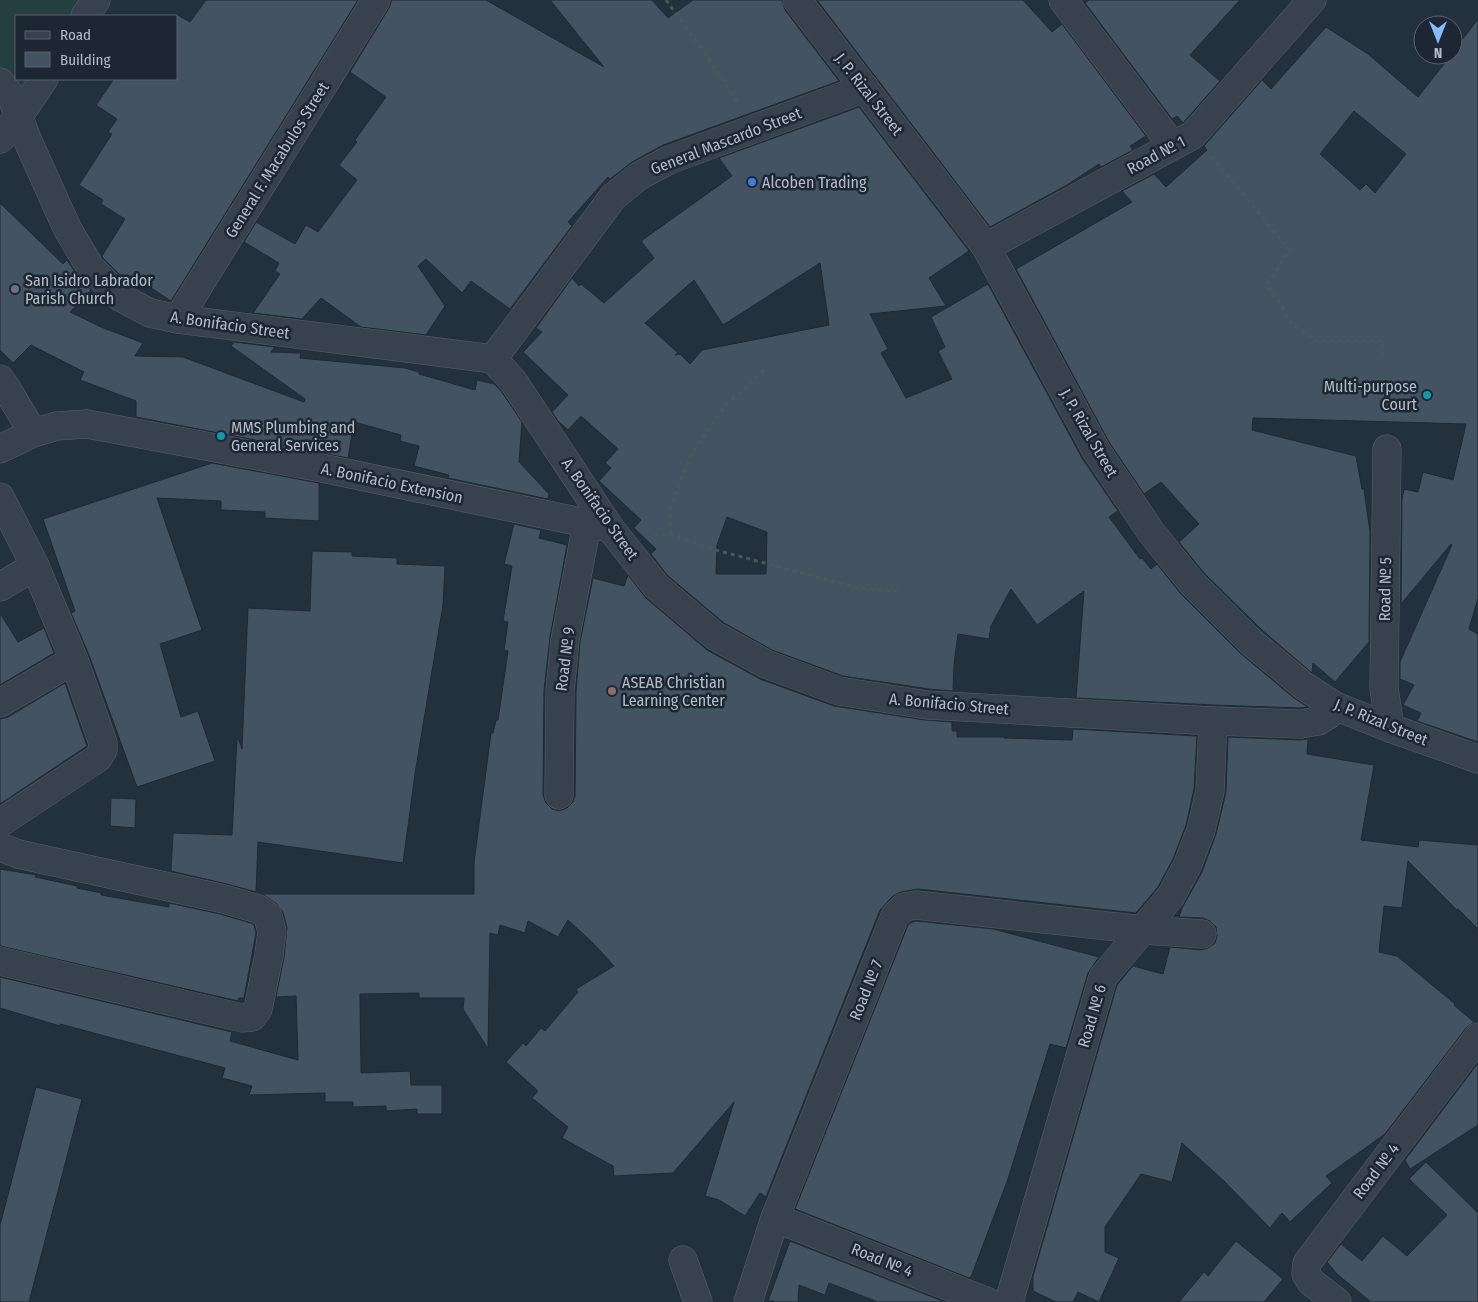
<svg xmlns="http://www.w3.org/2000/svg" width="1478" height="1302" font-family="'Fira Sans Condensed',sans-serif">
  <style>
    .green { fill: #253e3f }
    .building { fill: #445362; stroke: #1e2935; fill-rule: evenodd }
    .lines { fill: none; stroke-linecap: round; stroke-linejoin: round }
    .minor-casing { stroke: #55606c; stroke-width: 29 }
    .path { stroke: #435b5c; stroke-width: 3; stroke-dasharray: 4 4; stroke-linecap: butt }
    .minor { stroke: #37424e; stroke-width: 28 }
    .shop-dot { fill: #3f7fe0; stroke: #1c2733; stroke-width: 2 }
    .worship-dot { fill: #6b7280; stroke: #1c2733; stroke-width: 2 }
    .culture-dot { fill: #0f9aa8; stroke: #1c2733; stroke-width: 2 }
    .education-dot { fill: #8d6e63; stroke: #1c2733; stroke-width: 2 }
    .labels { text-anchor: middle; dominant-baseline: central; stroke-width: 5; stroke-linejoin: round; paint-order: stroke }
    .street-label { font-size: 16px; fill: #b3bdc9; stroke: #1c2733 }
    .poi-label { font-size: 16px; fill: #b3bdc9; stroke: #1c2733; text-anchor: start }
  </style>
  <rect width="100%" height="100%" fill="#23313e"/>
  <path class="green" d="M0 0H91L79 16H16V79H35L21 98 0 81Z"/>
  <g class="building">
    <path d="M206 0H358L171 301 142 282 140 287 120 275 102 257V256L125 219 101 204 103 200 79 185 112 134 108 132 117 119 96 105 114 79H176V14L190 22Z"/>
    <path d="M392 0H486L604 67 550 0H652L668 18 693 0H782L785 10 839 81 663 145 632 162 610 179 608 177 568 222 572 226 510 309 471 281 462 293 426 259 418 266 445 306 426 335 361 327 321 298 302 319 253 313 280 274 275 271 279 263 244 242 256 222 295 244 306 225 318 232 357 180 339 165 357 142 355 140 386 97 350 72 389 8Z"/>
    <path d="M817 0H1023L1052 32 1062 24 1146 136 1130 146 1133 150 1101 167 1099 164 1067 185 990 227Z"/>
    <path d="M1089 0H1240L1190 55 1220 81 1183 123 1177 116 1172 119 1085 3Z"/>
    <path d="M1478 19V598L1469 629 1478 634V742L1417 721 1421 713 1403 705 1414 685 1400 679V662L1452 545 1451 544 1401 604 1402 500 1404 489 1418 492 1423 472 1453 480 1466 424 1253 418 1252 430 1356 456 1362 489H1364L1370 532 1369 642 1335 682 1313 663 1312 673 1262 630 1204 573 1179 542 1199 524 1161 482 1144 494 1109 442 1016 269 1132 202 1122 191 1154 174 1166 187 1207 150 1204 146 1262 80 1271 89 1326 27 1368 54 1418 97 1451 55H1453V52ZM1354 111 1406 154 1375 193 1366 184 1360 190 1320 154Z"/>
    <path d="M859 107 969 251 929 278 946 306 870 314 888 349 881 353 906 398 952 379 938 351 945 347 931 317 988 284 1082 458 1118 511 1109 517 1140 559 1142 558 1151 569 1157 564 1181 594 1240 653 1294 698 1308 707 1300 708 1214 705 1076 698 1084 591 1037 625 1011 589 991 626 989 639 958 634 954 664 953 691 929 689 843 676 772 650 724 623 667 575 651 554 656 549 634 528 641 520 599 481 611 468 605 463 618 449 581 416 568 430 558 421 552 412 568 395 523 352 542 332 536 328 572 278 579 286 581 284 604 303 654 258 641 241 732 176 719 158ZM820 263 829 325 702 350 690 364 680 354 675 355 678 353 645 323 694 280 723 325ZM727 517 767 532 766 574H716L717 545Z"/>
    <path d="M0 203 63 264 67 260 79 278 91 290 70 312 101 327 143 343 135 356 183 357 304 402 305 399 231 346 234 342 275 347 271 352 301 353 300 358 405 368 419 372V374L475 390 477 380 494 384 501 391 522 422 519 462 549 494 548 499 448 478 449 475 414 466 419 446 400 441 401 435 354 422 348 458 136 417V401L80 380 84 372 31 345 13 363 0 350Z"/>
    <path d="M212 463 319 483V521L265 518V512L221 510V501L157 498 202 630 160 644 181 717 198 711 215 761 137 787 89 655 71 613 75 611 43 519Z"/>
    <path d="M514 524 541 530 539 538 567 545 550 637 544 690 543 795 546 803 552 809 559 811 567 808 573 802 575 796 576 692 580 642 593 578 624 586 628 575 646 598 707 650 760 679 834 706 925 720 952 722V731H957V737H1005L1004 738 1072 740 1073 729 1197 736 1194 789 1186 825 1173 859 1158 887 1136 913 918 889 901 892 893 896 880 910 766 1197 760 1193 745 1216 719 1200 705 1196 734 1102 673 1173 614 1176 613 1166 562 1138 568 1127 532 1098 538 1091 506 1062 523 1043 526 1046 541 1028 545 1031 578 992 576 989 614 966 593 943 568 920 558 937 528 921 525 933 500 925 498 935 490 933 488 1049 463 1009 464 998H419V993L360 994 361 1073 410 1071 411 1085H442V1114H417V1109L386 1111V1106L353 1107V1102H325V1093L249 1095 252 1086 222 1078 225 1068 60 1024V1026L0 1008V977L232 1032 230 1041 298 1060 296 996 276 997 284 957 287 928 283 912 277 904 262 894H474V862L491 733H493L496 720H498L508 651 504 650 508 622 503 621 512 566 504 564Z"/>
    <path d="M312 551 352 552V556L397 558V564L445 566 443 605 415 774 403 863 258 842 256 892 227 884 171 871 173 833 232 835 237 738H238L242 749 248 608 310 611Z"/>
    <path d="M0 613 18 642 44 628 54 653 0 685Z"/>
    <path d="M65 683 87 746 0 804V719L8 717Z"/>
    <path d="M1228 737 1300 740 1308 739 1307 754 1374 765 1361 840 1418 847 1419 840 1478 845V929L1458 909 1457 910 1408 861 1402 908 1384 906 1379 952 1397 956 1455 1004 1454 1005 1474 1022 1466 1028 1385 1134 1326 1176 1332 1183 1290 1222 1282 1213 1270 1228 1223 1180 1182 1143 1172 1182 1141 1174 1105 1227V1252L1119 1258 1099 1302 1078 1292 1073 1302H1056L1033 1291V1276L1117 985 1133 966 1163 974 1170 947 1201 950 1208 948 1215 943 1217 936 1216 927 1210 921 1203 918 1179 917 1182 908 1202 872 1216 834 1226 792Z"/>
    <path d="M111 798 136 799 135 828 110 826Z"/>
    <path d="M0 869 36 875 35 877 77 886V888L101 893V895L169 907V903L220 914 251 923 254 925 256 933 244 998H239L238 1001 0 946Z"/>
    <path d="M916 921 993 929 1099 957 1088 973 1066 1048 1050 1044 1008 1179 971 1277 969 1278 795 1209 908 925 912 922Z"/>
    <path d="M1478 1063V1125L1410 1169 1405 1160Z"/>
    <path d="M36 1087 82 1099 29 1302H0V1225Z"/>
    <path d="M1426 1162 1478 1213V1302H1371L1337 1274 1327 1262 1341 1244 1362 1261 1383 1236 1407 1256 1447 1215 1409 1179Z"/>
    <path d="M790 1241 945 1302H878L829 1283 825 1295 799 1285 798 1302H774V1301H768Z"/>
    <path d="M1236 1241 1283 1279 1264 1302H1179L1204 1272 1208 1276Z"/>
  </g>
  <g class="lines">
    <defs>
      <g id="minor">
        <path d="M797 0 986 247 1096 450 1151 532 1192 583 1251 642 1304 686 1335 706 1390 728 1478 759"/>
        <path d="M1063 0 1172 145"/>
        <path d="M85 16 96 0"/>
        <path d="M0 82 12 98 27 139 67 228 90 267 120 297 150 313 178 319 493 359 513 381 610 528 656 586 715 636 766 664 839 691 927 705 1213 721 1301 724 1318 721 1328 715 1335 706"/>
        <path d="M0 139 19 116 44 79"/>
        <path d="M986 247 1193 135 1312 0"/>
        <path d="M178 319 376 0"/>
        <path d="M493 359 613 197 639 176 669 160 865 88"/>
        <path d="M0 379 7 389 33 433"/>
        <path d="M0 449 33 433 57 426 87 424 317 467 610 528"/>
        <path d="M1387 449 1384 688 1390 728"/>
        <path d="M0 497 35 566 74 660 103 743V750L98 758 0 823"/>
        <path d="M0 587 35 566"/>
        <path d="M0 703 74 660"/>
        <path d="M559 795 560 691 565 640 587 524"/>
        <path d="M0 847 18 854 224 899 258 909 268 916 272 932 269 955 258 1009 252 1017 242 1018 0 961"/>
        <path d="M775 1218 988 1302"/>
        <path d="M683 1260 698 1302"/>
        <path d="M748 1302 775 1218 895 916 904 907 916 905 1144 930 1202 934"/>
        <path d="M1009 1302 1103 977 1171 896 1187 866 1201 830 1210 791 1213 721"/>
        <path d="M1337 1302 1311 1282 1306 1274 1307 1263 1478 1037"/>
      </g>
    </defs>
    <use href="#minor" class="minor-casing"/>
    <g class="path">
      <path d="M666 0 704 52 738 103"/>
      <path d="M1211 156 1290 250 1266 285 1279 301 1291 323 1317 341H1383V362"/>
      <path d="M670 534 712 549 858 588 898 592"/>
      <path d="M654 536 670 534 671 506 690 456 726 405 766 368"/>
    </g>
    <use href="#minor" class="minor"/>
  </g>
  <circle class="shop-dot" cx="752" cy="182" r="5"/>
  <circle class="worship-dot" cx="15" cy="289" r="5"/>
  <g class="culture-dot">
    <circle cx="1427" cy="395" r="5"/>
    <circle cx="221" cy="436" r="5"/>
  </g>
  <circle class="education-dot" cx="612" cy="691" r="5"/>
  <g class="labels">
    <g class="street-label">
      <text transform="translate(869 94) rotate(52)">J. P. Rizal Street</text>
      <text transform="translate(726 141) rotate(-21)">General Mascardo Street</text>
      <text transform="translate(1156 155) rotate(-28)">Road № 1</text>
      <text transform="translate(277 160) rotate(-58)">General F. Macabulos Street</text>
      <text transform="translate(230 325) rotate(8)">A. Bonifacio Street</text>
      <text transform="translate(1089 433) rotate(60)">J. P. Rizal Street</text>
      <text transform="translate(392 483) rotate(12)">A. Bonifacio Extension</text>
      <text transform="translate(600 509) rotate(55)">A. Bonifacio Street</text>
      <text transform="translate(1385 589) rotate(-89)">Road № 5</text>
      <text transform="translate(565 659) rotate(-83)">Road № 9</text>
      <text transform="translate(949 704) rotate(5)">A. Bonifacio Street</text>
      <text transform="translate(1381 722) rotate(22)">J. P. Rizal Street</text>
      <text transform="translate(866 990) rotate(-68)">Road № 7</text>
      <text transform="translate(1092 1016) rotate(-74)">Road № 6</text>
      <text transform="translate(1376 1171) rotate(-53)">Road № 4</text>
      <text transform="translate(882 1260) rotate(22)">Road № 4</text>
    </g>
    <g class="poi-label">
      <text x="762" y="182">Alcoben Trading</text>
      <text x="25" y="280">San Isidro Labrador<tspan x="25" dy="18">Parish Church</tspan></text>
      <text x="1417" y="386" text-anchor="end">Multi-purpose<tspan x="1417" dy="18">Court</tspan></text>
      <text x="231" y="427">MMS Plumbing and<tspan x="231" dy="18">General Services</tspan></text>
      <text x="622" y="682">ASEAB Christian<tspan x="622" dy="18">Learning Center</tspan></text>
    </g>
  </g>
  <rect x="15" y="15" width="162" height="65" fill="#1c2733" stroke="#58636f"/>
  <rect x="25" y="31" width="25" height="8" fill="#37424e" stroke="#58636f"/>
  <text x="60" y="40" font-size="15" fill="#b3bdc9">Road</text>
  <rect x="25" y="52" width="25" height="15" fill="#445362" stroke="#58636f"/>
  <text x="60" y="65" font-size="15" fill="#b3bdc9">Building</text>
  <g transform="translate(1438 40) rotate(180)"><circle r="24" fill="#1c2733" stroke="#58636f"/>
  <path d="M0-4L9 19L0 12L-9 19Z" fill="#86bcfb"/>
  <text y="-8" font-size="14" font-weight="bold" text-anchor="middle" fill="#b3bdc9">N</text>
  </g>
</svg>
